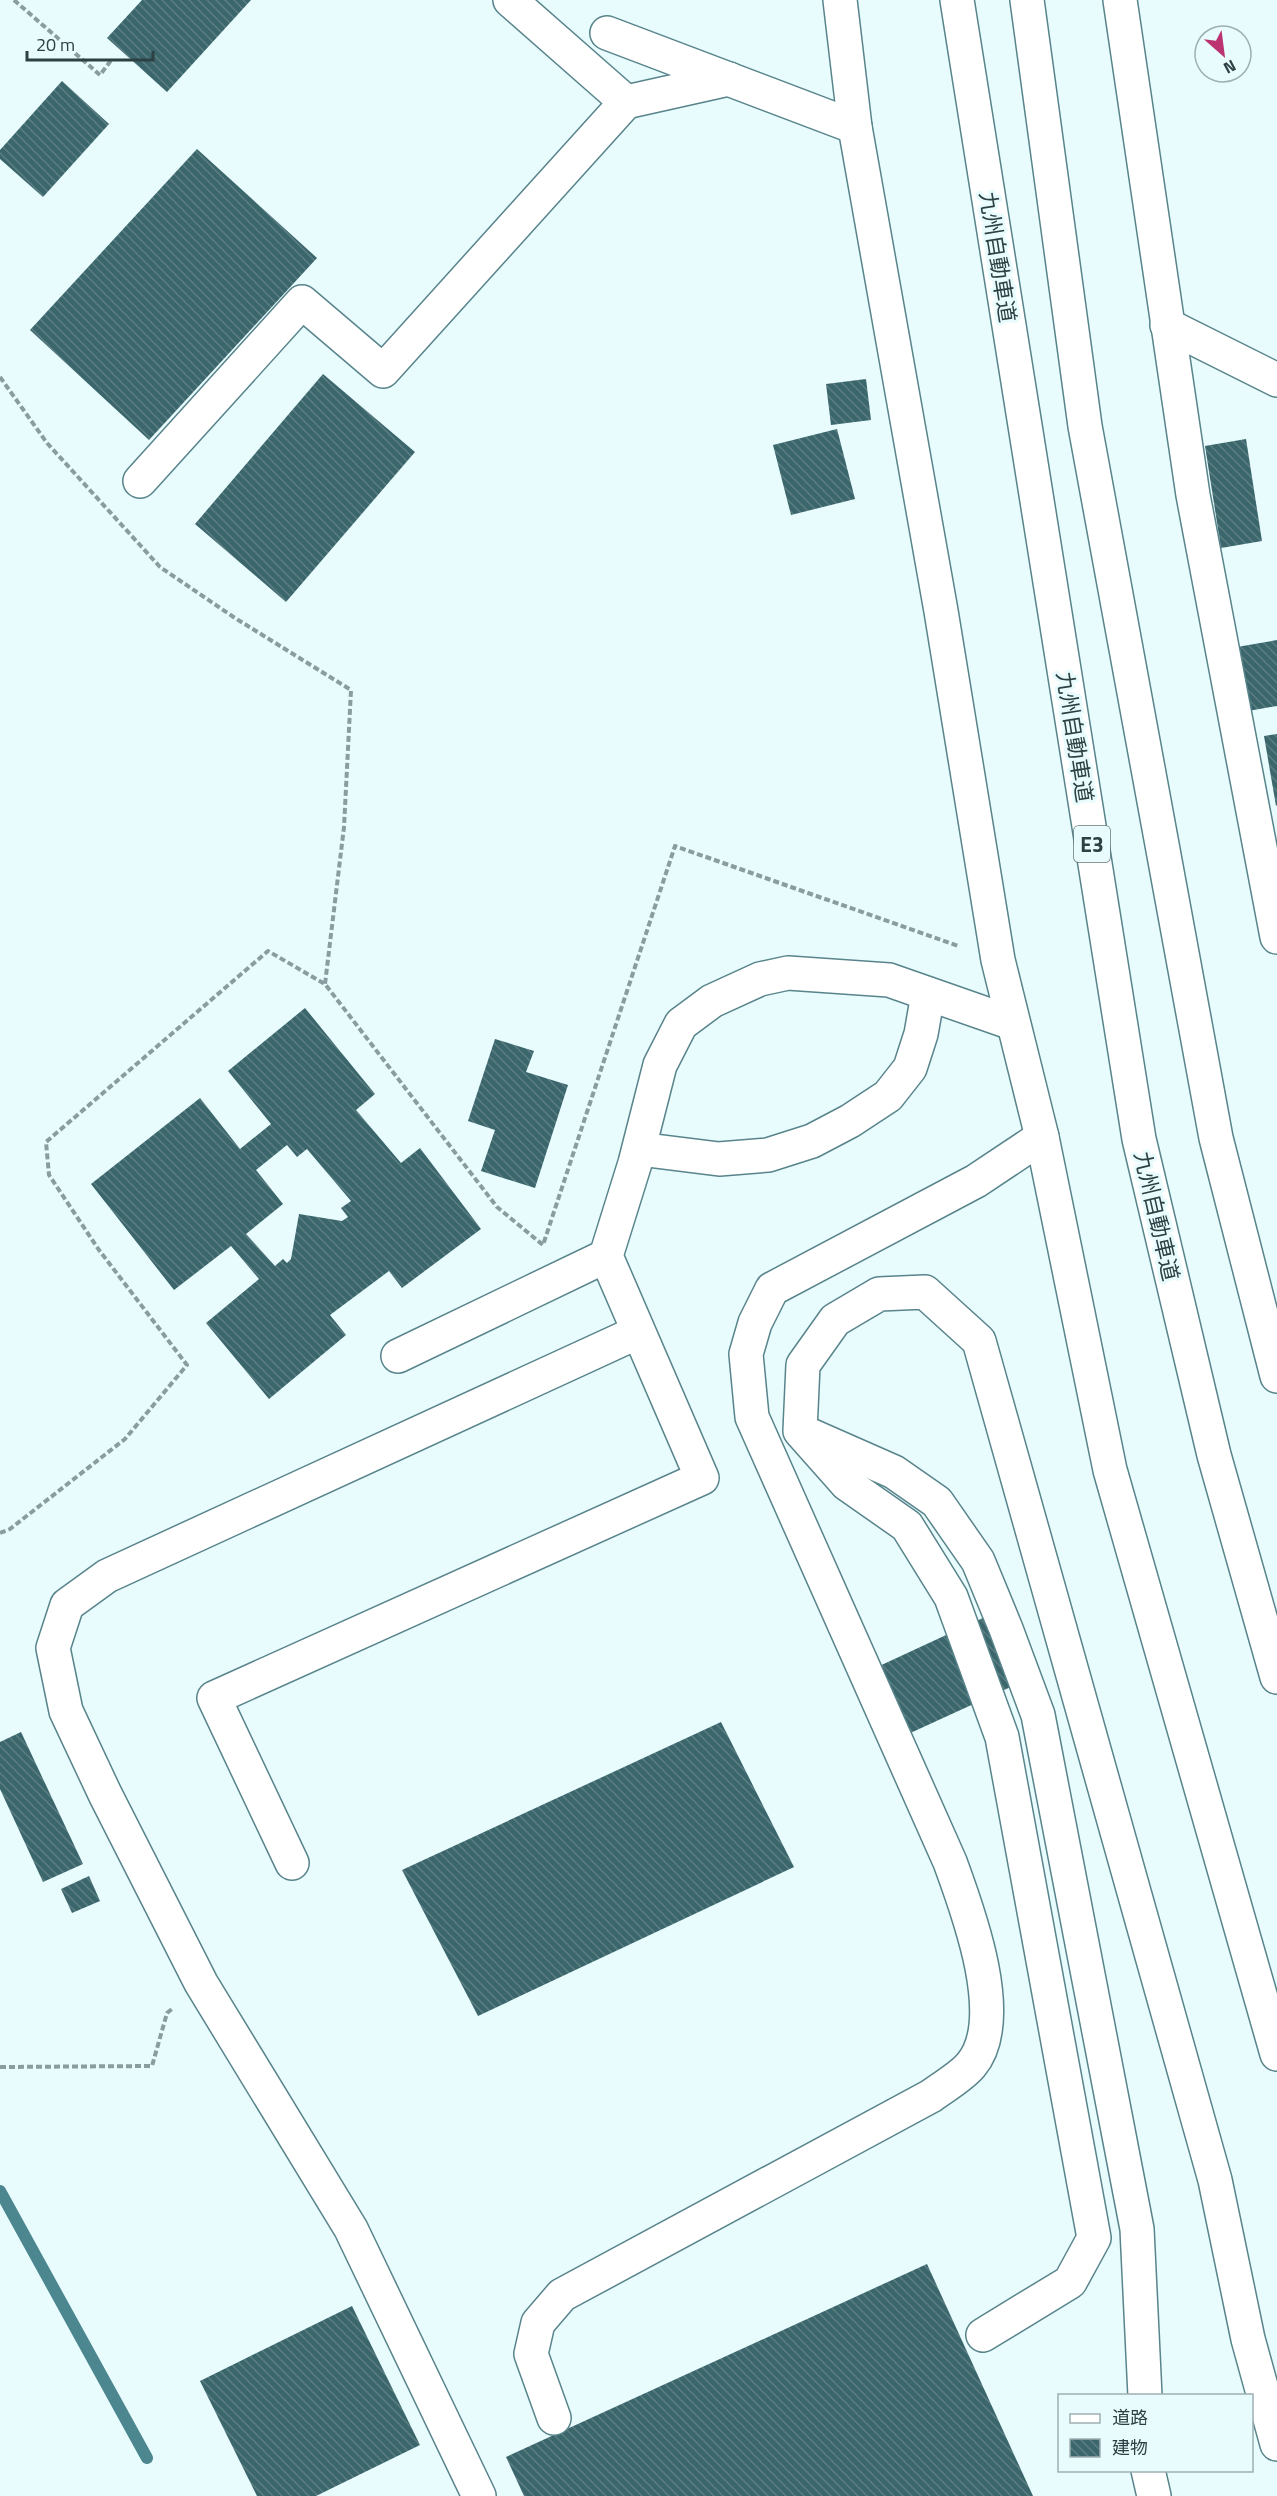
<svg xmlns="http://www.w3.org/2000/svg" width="1277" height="2496" font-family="'Titillium Web','Noto Sans JP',sans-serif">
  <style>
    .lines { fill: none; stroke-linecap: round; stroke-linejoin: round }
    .stream { stroke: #4c878f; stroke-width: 12 }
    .building { fill: url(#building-back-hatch); fill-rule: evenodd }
    .minor-casing { stroke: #58848b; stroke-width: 36 }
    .highway-casing { stroke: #58848b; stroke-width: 36 }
    .path { stroke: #899c9f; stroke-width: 4; stroke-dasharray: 6 3; stroke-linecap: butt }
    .minor { stroke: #fff; stroke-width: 33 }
    .highway { stroke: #fff; stroke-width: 33 }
    .labels { text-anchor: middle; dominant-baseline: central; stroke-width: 6; stroke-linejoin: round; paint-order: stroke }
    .shield { fill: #e8fbfd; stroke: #65787b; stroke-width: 1.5 }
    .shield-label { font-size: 21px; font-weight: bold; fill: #2d4043 }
    .street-label { font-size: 22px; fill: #2d4043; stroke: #e8fbfd }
  </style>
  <defs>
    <pattern id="building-back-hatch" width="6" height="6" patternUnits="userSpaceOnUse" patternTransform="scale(1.5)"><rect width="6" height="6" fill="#3a666c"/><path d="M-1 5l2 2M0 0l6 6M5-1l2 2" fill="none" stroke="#5c7e83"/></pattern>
  </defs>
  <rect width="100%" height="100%" fill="#e8fbfd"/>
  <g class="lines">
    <path class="stream" d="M0 2191 147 2458"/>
  </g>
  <g class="building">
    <path d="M142 0H251L167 92 107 38Z"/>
    <path d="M62 81 109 124 43 197 0 159V150Z"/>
    <path d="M197 149 317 258 149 440 30 330Z"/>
    <path d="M323 374 415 452 286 602 195 524Z"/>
    <path d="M866 379 871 420 831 425 826 384Z"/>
    <path d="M837 429 855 499 791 515 773 445Z"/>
    <path d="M1246 439 1262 541 1221 548 1205 446Z"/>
    <path d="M1277 640V706L1248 711 1237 647Z"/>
    <path d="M1277 734V805L1276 806 1264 736Z"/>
    <path d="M305 1008 375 1094 356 1110 401 1163 420 1148 481 1229 402 1288 389 1271 330 1315 346 1335 269 1399 206 1323 259 1279 231 1246 174 1290 91 1184 200 1098 240 1149 271 1124 228 1071ZM287 1145 297 1157 307 1149 351 1201 341 1208 348 1217 342 1221 299 1214 291 1259 287 1263 283 1259 275 1266 246 1234 283 1204 256 1170Z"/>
    <path d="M495 1039 534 1051 526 1072 568 1085 535 1188 481 1171 495 1130 468 1121Z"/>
    <path d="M985 1617 1015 1685 906 1735 875 1668Z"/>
    <path d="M721 1722 794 1867 478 2016 402 1870Z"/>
    <path d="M21 1732 83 1864 43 1882 0 1789V1742Z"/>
    <path d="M89 1876 100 1901 72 1913 61 1889Z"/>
    <path d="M927 2264 1033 2496H524L506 2457Z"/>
    <path d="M352 2306 420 2445 316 2496H257L200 2381Z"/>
  </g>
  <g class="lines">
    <defs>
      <g id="minor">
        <path d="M510 0 626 102 729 79"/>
        <path d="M840 0 855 127 941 611 998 960 1042 1137 1110 1470 1277 2054"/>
        <path d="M1120 0 1193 495 1277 937"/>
        <path d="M607 33 855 127"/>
        <path d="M1167 325 1277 380"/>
        <path d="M140 481 302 302 383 371 626 102"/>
        <path d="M639 1149 719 1159 768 1155 812 1141 850 1121 888 1096 910 1068 921 1034 928 994"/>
        <path d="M398 1356 606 1256"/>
        <path d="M810 1435 894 1472 937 1502 978 1561 1006 1629 1038 1715 1137 2229 1145 2396"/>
        <path d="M292 1863 214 1698 702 1478 606 1256 635 1163 660 1065 681 1024 712 1001 760 979 788 973 889 980 1012 1023"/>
        <path d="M983 2335 1070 2282 1094 2238 1002 1737 951 1597 907 1526 847 1484 800 1431 803 1365 835 1320 879 1294 925 1292 979 1341 1215 2180 1248 2339 1277 2444"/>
        <path d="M554 2418 531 2354 538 2323 562 2295 931 2096C943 2087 961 2077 971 2065 1009 2020 968 1911 950 1862L752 1417 746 1354 755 1323 772 1289 976 1181 1042 1137"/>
        <path d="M1148 2470 1154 2496"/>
        <path d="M479 2496 351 2229 201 1983 105 1794 66 1711 53 1648 67 1605 107 1576 638 1332"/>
      </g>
      <g id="highway">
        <path d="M957 0 1139 1139 1214 1455 1277 1677"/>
        <path d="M1027 0 1085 426 1216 1138 1277 1376"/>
      </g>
    </defs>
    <use href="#minor" class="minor-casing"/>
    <use href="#highway" class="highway-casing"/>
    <g class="path">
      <path d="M14 0 100 75 112 59"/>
      <path d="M0 377 47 443 160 567 235 618 351 690 344 827 325 984"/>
      <path d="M0 1533 10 1529 125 1439 187 1365 99 1250 49 1175 46 1142 268 951 325 984 497 1207 543 1245 675 846 958 946"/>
      <path d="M0 2067 152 2066 167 2013 172 2009"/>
    </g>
    <use href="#minor" class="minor"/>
    <use href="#highway" class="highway"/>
  </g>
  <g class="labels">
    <rect class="shield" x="1074" y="826" width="36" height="36" rx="4.5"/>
    <g class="shield-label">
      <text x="1092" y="844">E3</text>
    </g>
    <g class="street-label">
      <text transform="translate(998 257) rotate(81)">九州自動車道</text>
      <text transform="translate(1075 737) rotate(81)">九州自動車道</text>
      <text transform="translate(1157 1216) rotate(77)">九州自動車道</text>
    </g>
  </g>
  <rect x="1058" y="2394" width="195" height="78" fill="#e8fbfd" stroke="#9db0b3" stroke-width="1.5"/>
  <rect x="1070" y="2414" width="30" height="9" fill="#ffffff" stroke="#9db0b3" stroke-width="1.5"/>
  <text x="1112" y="2424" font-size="18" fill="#2d4043">道路</text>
  <rect x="1070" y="2439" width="30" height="18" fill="url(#building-back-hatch)" stroke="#9db0b3" stroke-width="1.5"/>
  <text x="1112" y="2454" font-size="18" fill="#2d4043">建物</text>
  <g transform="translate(1223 54) rotate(152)"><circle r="28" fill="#e8fbfd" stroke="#9db0b3" stroke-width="1.5"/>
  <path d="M0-4.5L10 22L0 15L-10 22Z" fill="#bc3371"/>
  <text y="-9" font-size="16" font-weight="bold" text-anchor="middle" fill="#2d4043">N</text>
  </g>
  <path d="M27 51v9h126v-9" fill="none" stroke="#2d4043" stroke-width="3"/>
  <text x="36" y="51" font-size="18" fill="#2d4043" stroke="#e8fbfd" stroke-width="4.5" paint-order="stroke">20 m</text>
</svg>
